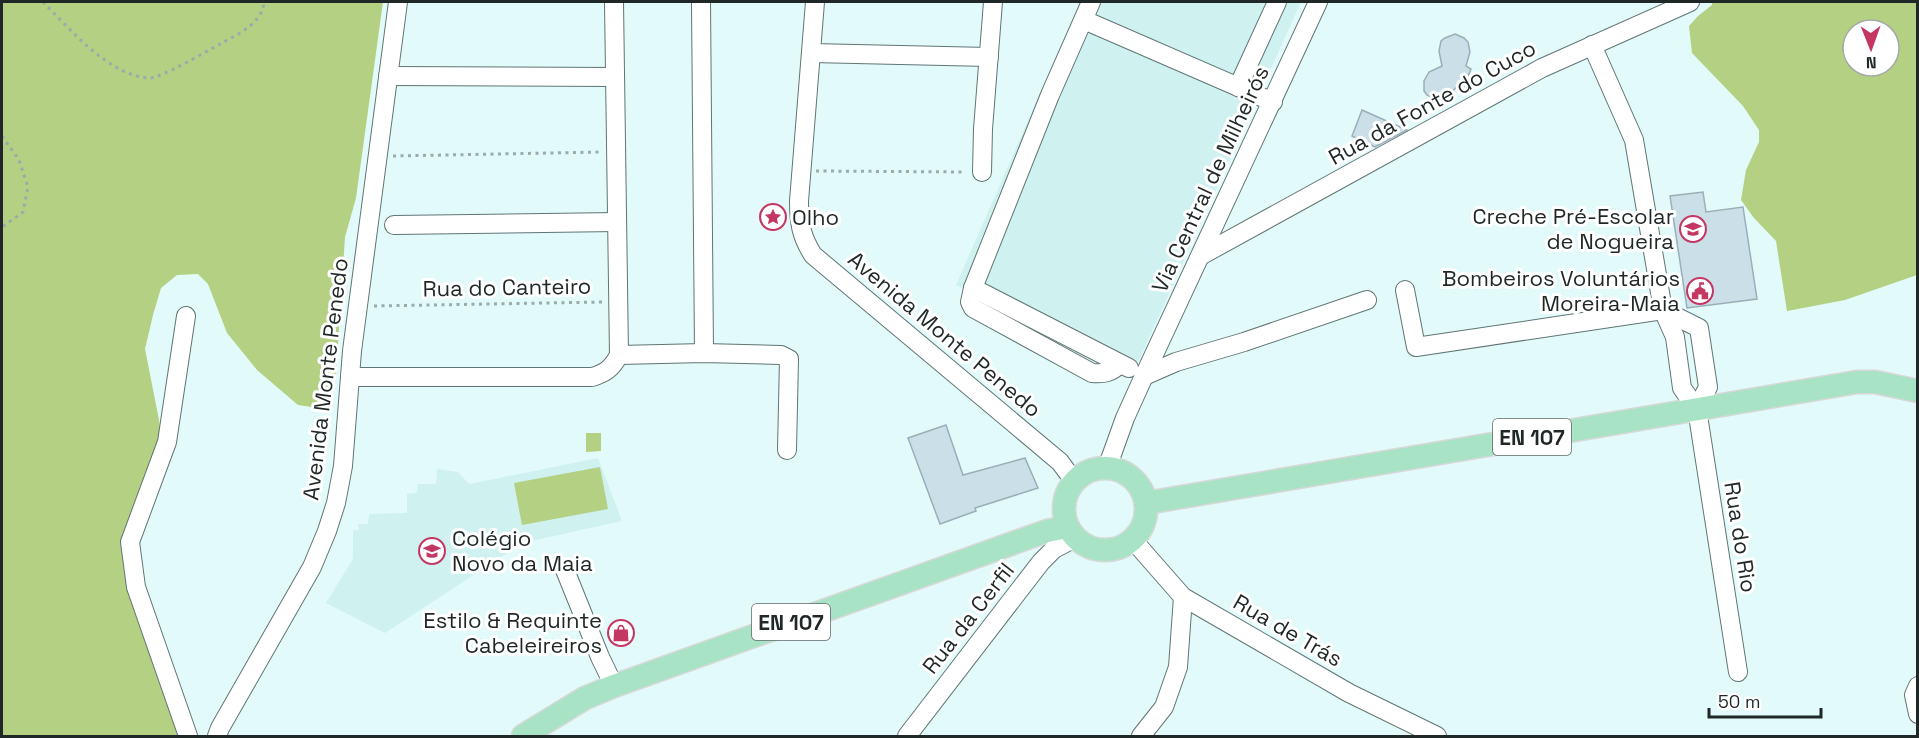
<svg xmlns="http://www.w3.org/2000/svg" width="1919" height="738" font-family="'Space Grotesk',sans-serif">
  <style>
    .built { fill: #cff1f0 }
    .green { fill: #b3d083; fill-rule: evenodd }
    .building { fill: #cbdfe8; stroke: #9baeb8; stroke-width: 1.5 }
    .lines { fill: none; stroke-linecap: round; stroke-linejoin: round }
    .minor-casing { stroke: #607574; stroke-width: 20 }
    .major-casing { stroke: #d7d8d8; stroke-width: 25 }
    .path { stroke: #99abaa; stroke-width: 3; stroke-dasharray: 3 4.5; stroke-linecap: butt }
    .minor { stroke: #fff; stroke-width: 18 }
    .major { stroke: #a9e3c5; stroke-width: 22 }
    .labels { text-anchor: middle; dominant-baseline: central; stroke-width: 6; stroke-linejoin: round; paint-order: stroke }
    .shield { fill: #fff; stroke: #626868; stroke-width: 1.5 }
    .shield-label { font-size: 21px; font-weight: bold; fill: #1f2727 }
    .street-label { font-size: 22px; fill: #1f2727; stroke: #fff }
    .poi-label { font-size: 22px; fill: #1f2727; stroke: #fff; text-anchor: end }
  </style>
  <rect width="100%" height="100%" fill="#e2faf9"/>
  <g class="built">
    <path d="M1080 2H1301L1135 369 956 285Z"/>
    <path d="M598 458 622 521 522 543 385 633 326 603 353 559V530H359L358 524H368L369 514 407 513V494L417 493 418 484H436L437 469 458 472 469 484Z"/>
  </g>
  <g class="green">
    <path d="M2 2H383L356 198 345 237 336 375 318 408 298 405 257 370 227 333 208 284 198 274 177 275 161 288 153 315 145 349 159 420 163 465 129 573 133 607 154 646 189 736H2Z"/>
    <path d="M1712 2H1917V275L1845 300 1787 311 1776 241 1754 218 1741 200 1746 170 1759 142V130L1743 106 1692 53 1689 26 1698 16 1712 5ZM1853 30H1889V66H1853Z"/>
    <path d="M586 433H601V451L586 452Z"/>
    <path d="M600 467 608 509 522 525 514 483Z"/>
  </g>
  <g class="building">
    <path d="M1455 34 1464 38 1468 42 1470 52 1466 66 1471 69 1464 86 1459 84 1446 99 1436 100 1427 95 1424 91V81L1429 72 1442 66 1439 51 1441 41 1445 38Z"/>
    <path d="M1362 110 1407 130 1375 147 1352 136Z"/>
    <path d="M1703 192 1706 212 1743 207 1757 299 1687 308 1670 196Z"/>
    <path d="M946 425 963 475 1025 458 1038 488 975 508 976 511 940 524 908 438Z"/>
  </g>
  <g class="lines">
    <defs>
      <g id="minor">
        <path d="M701 2 704 353"/>
        <path d="M815 2 799 201C799 223 801 236 813 255L1060 462 1074 481"/>
        <path d="M1091 2 1050 95 973 288 970 302 973 308 1092 373C1104 374 1111 373 1120 364"/>
        <path d="M1084 20 1273 102"/>
        <path d="M1592 45 1634 140 1663 310 1675 337 1682 388 1697 409 1738 672"/>
        <path d="M811 53 989 57"/>
        <path d="M388 76 615 77"/>
        <path d="M1238 87 1277 2"/>
        <path d="M982 172 983 129 993 2"/>
        <path d="M394 225 617 222"/>
        <path d="M1202 255 1542 68 1690 2"/>
        <path d="M973 288 1129 368"/>
        <path d="M1405 290 1416 347 1663 310"/>
        <path d="M1663 310 1699 328 1708 387 1697 409"/>
        <path d="M186 316 167 442 130 542 136 587 188 736"/>
        <path d="M619 355 704 353 781 355 789 359 787 450"/>
        <path d="M1144 376 1176 362 1244 342 1367 300"/>
        <path d="M350 377H592C606 373 612 368 619 355L614 2"/>
        <path d="M1107 468 1125 418 1144 376 1318 2"/>
        <path d="M1133 540 1183 597 1349 693 1437 736"/>
        <path d="M565 570 600 657 614 686"/>
        <path d="M1918 686 1914 695 1918 714"/>
        <path d="M217 736 220 728 312 567 327 531 336 503 343 466 352 351 398 2"/>
        <path d="M907 736 1041 562 1054 549 1075 538"/>
        <path d="M1141 736 1164 707 1178 667 1183 597"/>
      </g>
      <g id="major">
        <circle cx="1105" cy="509" r="41"/>
        <path d="M1146 503 1857 382H1875L1918 391"/>
        <path d="M523 736 585 698 614 686 1047 531 1067 527"/>
      </g>
    </defs>
    <use href="#minor" class="minor-casing"/>
    <use href="#major" class="major-casing"/>
    <g class="path">
      <path d="M43 2C69 28 110 77 150 78 161 78 207 51 220 44 238 34 262 24 264 2"/>
      <path d="M2 136 19 160 28 187 23 212 2 227"/>
      <path d="M393 156 602 152"/>
      <path d="M816 171 966 172"/>
      <path d="M374 306 602 302"/>
    </g>
    <use href="#minor" class="minor"/>
    <use href="#major" class="major"/>
  </g>
  <defs>
    <symbol id="sight-ring" viewBox="-11 -11 22 22"><circle r="9.5" fill="#fff" stroke="#c53763" stroke-width="1.5"/><path d="M0-6L1.8-2.2L6-1.7L2.9 1.2L3.7 5.4L0 3.3L-3.7 5.4L-2.9 1.2L-6-1.7L-1.8-2.2Z" fill="#c53763"/></symbol>
    <symbol id="school-ring" viewBox="-11 -11 22 22"><circle r="9.5" fill="#fff" stroke="#c53763" stroke-width="1.5"/><path d="M0-5L7-2L0 1L-7-2ZM-4 1L0 2.5L4 1V4Q0 6-4 4Z" fill="#c53763"/></symbol>
    <symbol id="civic-ring" viewBox="-11 -11 22 22"><circle r="9.5" fill="#fff" stroke="#c53763" stroke-width="1.5"/><path d="M-.6-6.5H3V-4.5H.6V-3L4-1V1h2V6H-6V1h2V-1L-.6-3ZM-1.2 2.5V6h2.4V2.5Z" fill="#c53763"/></symbol>
    <symbol id="shop-ring" viewBox="-11 -11 22 22"><circle r="9.5" fill="#fff" stroke="#c53763" stroke-width="1.5"/><path d="M-5-2.5h2.3a2.7 3.5 0 0 1 5.4 0H5L5.5 6h-11ZM-1.5-2.5h3a1.5 2.3 0 0 0-3 0Z" fill="#c53763"/></symbol>
  </defs>
  <g fill-rule="evenodd">
    <use href="#sight-ring" x="758" y="202" width="30" height="30"/>
    <use href="#school-ring" x="1678" y="214" width="30" height="30"/>
    <use href="#civic-ring" x="1685" y="276" width="30" height="30"/>
    <use href="#school-ring" x="417" y="536" width="30" height="30"/>
    <use href="#shop-ring" x="606" y="618" width="30" height="30"/>
  </g>
  <g class="labels">
    <g class="shield">
      <rect x="1493" y="419" width="78" height="36" rx="4.5"/>
      <rect x="752" y="604" width="78" height="36" rx="4.5"/>
    </g>
    <g class="shield-label">
      <text x="1532" y="437">EN 107</text>
      <text x="791" y="622">EN 107</text>
    </g>
    <g class="street-label">
      <text transform="translate(1432 102) rotate(-29)">Rua da Fonte do Cuco</text>
      <text transform="translate(1210 179) rotate(-65)">Via Central de Milheirós</text>
      <text transform="translate(507 287) rotate(-1)">Rua do Canteiro</text>
      <text transform="translate(945 334) rotate(40)">Avenida Monte Penedo</text>
      <text transform="translate(325 379) rotate(-83)">Avenida Monte Penedo</text>
      <text transform="translate(1741 537) rotate(81)">Rua do Rio</text>
      <text transform="translate(968 618) rotate(-52)">Rua da Cerfil</text>
      <text transform="translate(1288 630) rotate(30)">Rua de Trás</text>
    </g>
    <g class="poi-label">
      <text x="1674" y="216">Creche Pré-Escolar<tspan x="1674" dy="25">de Nogueira</tspan></text>
      <text x="792" y="217" text-anchor="start">Olho</text>
      <text x="1680" y="278">Bombeiros Voluntários<tspan x="1680" dy="25">Moreira-Maia</tspan></text>
      <text x="452" y="538" text-anchor="start">Colégio<tspan x="452" dy="25">Novo da Maia</tspan></text>
      <text x="602" y="620">Estilo &amp; Requinte<tspan x="602" dy="25">Cabeleireiros</tspan></text>
    </g>
  </g>
  <rect width="1919" height="738" fill="none" stroke="#1f2727" stroke-width="6"/>
  <g transform="translate(1871 48) rotate(179)"><circle r="28" fill="#ffffff" stroke="#a5a9a9" stroke-width="1.5"/>
  <path d="M0-4.5L10 22L0 15L-10 22Z" fill="#c53763"/>
  <text y="-9" font-size="16" font-weight="bold" text-anchor="middle" fill="#1f2727">N</text>
  </g>
  <path d="M1709 708v9h112v-9" fill="none" stroke="#1f2727" stroke-width="3"/>
  <text x="1718" y="708" font-size="18" fill="#1f2727" stroke="#ffffff" stroke-width="4.5" paint-order="stroke">50 m</text>
</svg>
